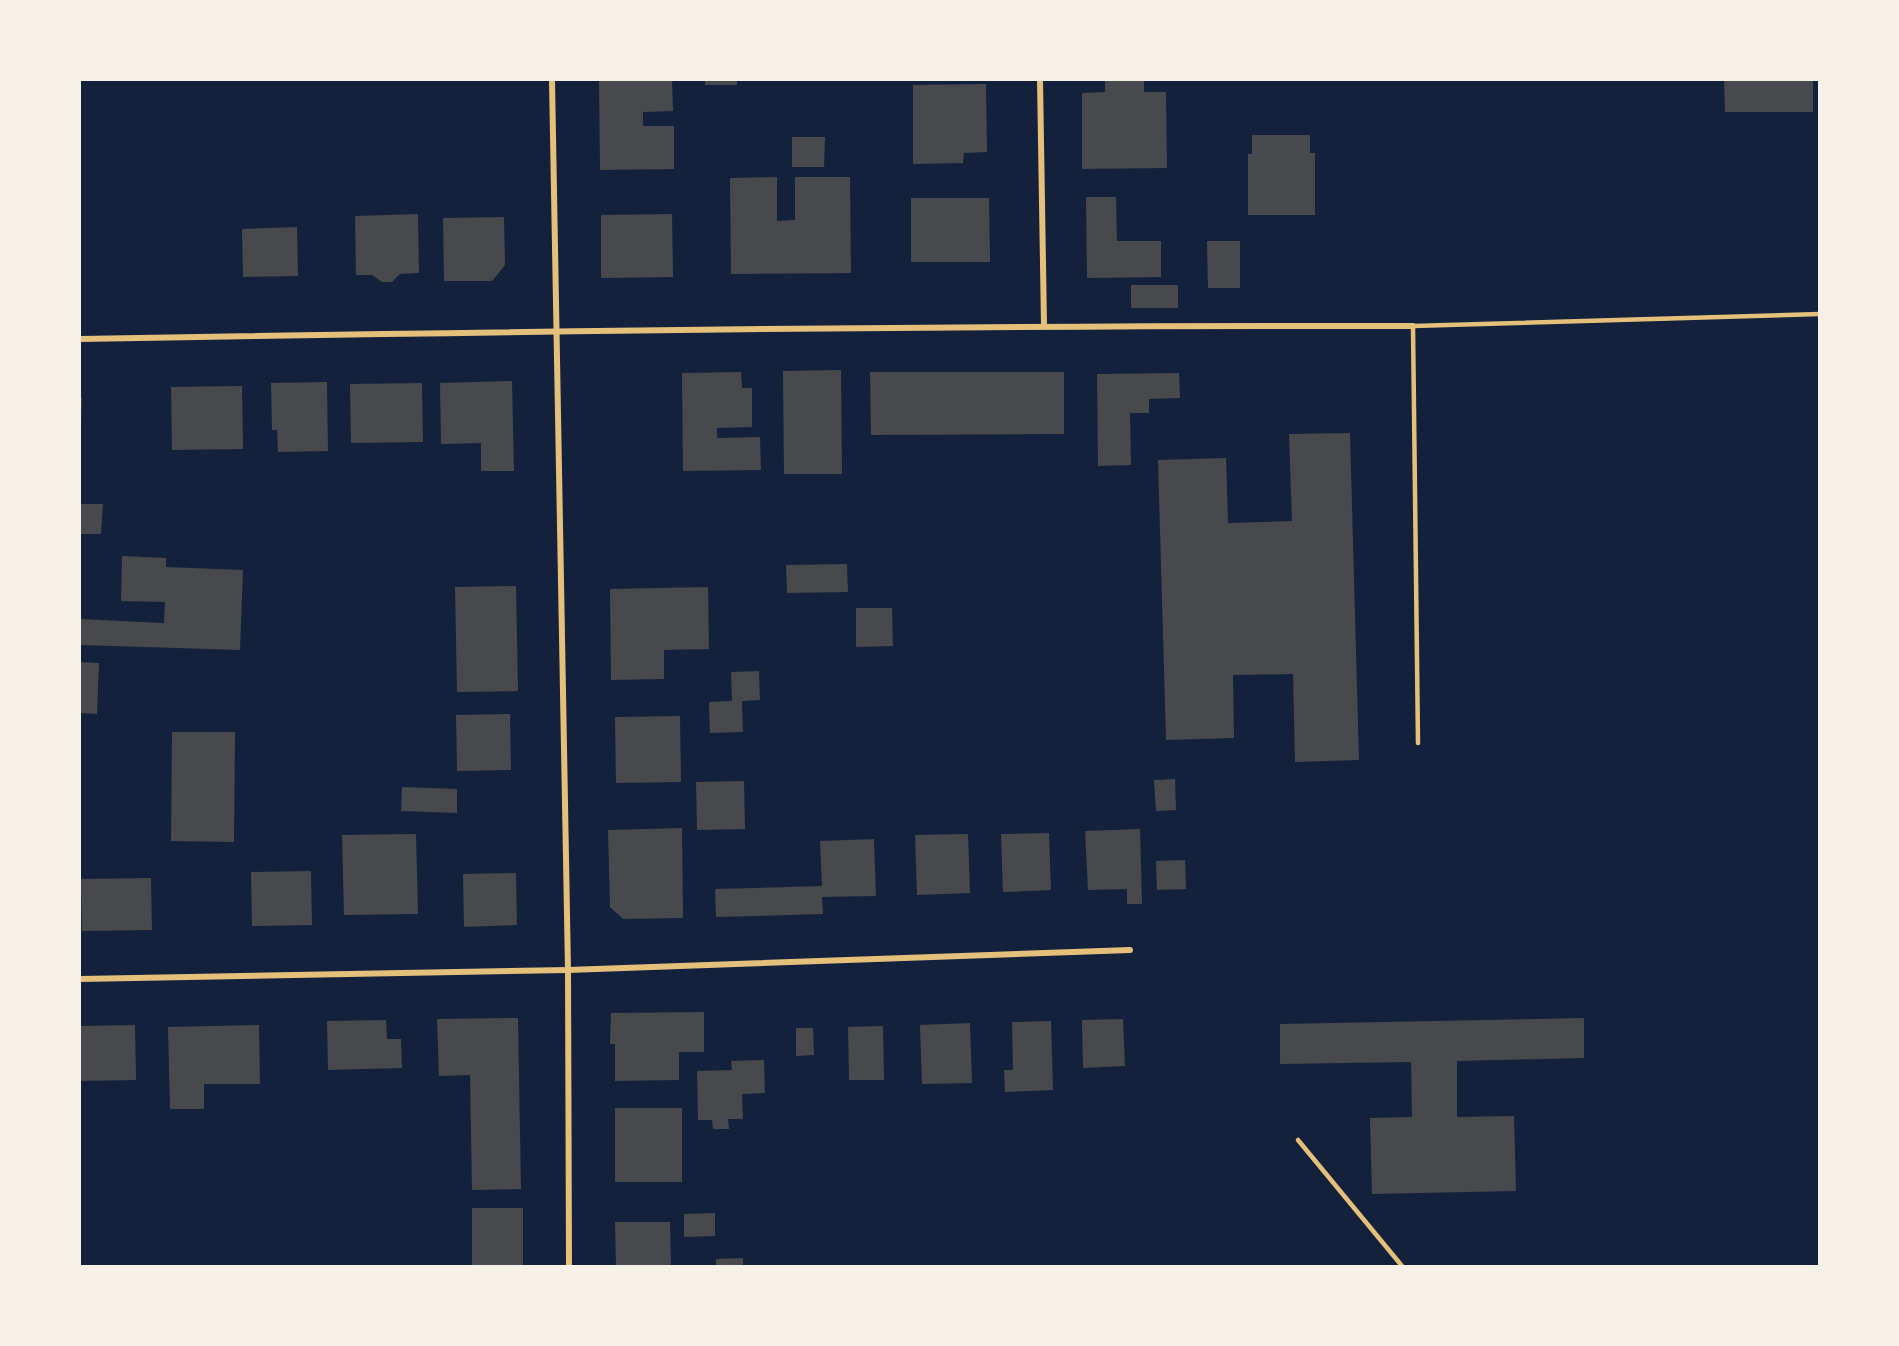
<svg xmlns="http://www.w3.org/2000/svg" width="1899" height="1346" font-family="Lato,sans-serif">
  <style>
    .building { fill: #48494c }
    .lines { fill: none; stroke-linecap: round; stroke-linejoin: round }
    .service { stroke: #e5c07b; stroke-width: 4.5 }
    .minor { stroke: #e5c07b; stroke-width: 6 }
  </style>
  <rect width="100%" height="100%" fill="#14213d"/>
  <g class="building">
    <path d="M599 80H672L673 111 643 112V126H674V169L600 170Z"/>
    <rect x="705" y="80" width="32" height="5"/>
    <path d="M1105 80H1144V92H1166L1167 168 1082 169V93L1105 92Z"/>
    <path d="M1724 80H1813V112H1725Z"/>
    <path d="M986 84 987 152 964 153 963 163 913 164V85Z"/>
    <path d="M1252 135H1310V153H1315V215H1248V154H1252Z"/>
    <path d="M792 137H825L824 167H792Z"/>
    <path d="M777 177V221L795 220V177H850L851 273 731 274 730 178Z"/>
    <path d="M1086 197H1116L1117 241H1161V277L1087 278Z"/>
    <path d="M911 198H989L990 262H911Z"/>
    <path d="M418 214 419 273 400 274 392 282H382L372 275H356L355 216Z"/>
    <path d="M672 214 673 277 601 278V215Z"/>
    <path d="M504 217 505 265 492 281H444L443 218Z"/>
    <path d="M297 227 298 276 243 277 242 229Z"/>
    <path d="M1207 241H1240V288H1208Z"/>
    <rect x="1131" y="285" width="47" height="23"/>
    <path d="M841 370 842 474H784L783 371Z"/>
    <path d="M741 372 742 388H752V427L717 428V438L760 437 761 470 683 471 682 373Z"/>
    <path d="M870 372H1064V434L871 435Z"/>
    <path d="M1179 373 1180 398 1149 399V413H1130L1131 465 1098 466 1097 374Z"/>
    <path d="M512 381 514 471H481V443L441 444 440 383Z"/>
    <path d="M327 382 328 451 278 452 277 430H272L271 383Z"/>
    <path d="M422 383 423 442 351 443 350 384Z"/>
    <path d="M242 386 243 449 172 450 171 387Z"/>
    <path d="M80 398H82L81 422H80Z"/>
    <path d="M1350 433 1359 760 1295 762 1293 674 1233 675 1234 738 1166 740 1158 460 1226 458 1228 523 1292 521 1289 434Z"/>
    <path d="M80 504H103L101 534H80Z"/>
    <path d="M122 556 166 558V567L243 570 240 650 80 645V619L164 623 165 602 121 601Z"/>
    <path d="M847 564 848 592 787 593 786 565Z"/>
    <path d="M516 586 518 691 457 692 455 587Z"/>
    <path d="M708 587 709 649 664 650V679L611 680 610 589Z"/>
    <path d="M856 608H892L893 646 856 647Z"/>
    <path d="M80 662 99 663 97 714 80 713Z"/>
    <path d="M759 671 760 700 742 701 743 732 710 733 709 702 732 701 731 672Z"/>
    <path d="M510 714 511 770 457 771 456 715Z"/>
    <path d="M680 716 681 782 616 783 615 717Z"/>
    <path d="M172 732H235L234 842 171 841Z"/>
    <path d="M1175 779 1176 810 1156 811 1154 780Z"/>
    <path d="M744 781 745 829 697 830 696 782Z"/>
    <path d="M402 787 457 789V813L401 811Z"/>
    <path d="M682 828 683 918 623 919 610 907 608 830Z"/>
    <path d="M1140 829 1142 904H1127V889L1088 890 1085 831Z"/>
    <path d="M1049 833 1051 890 1003 892 1001 834Z"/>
    <path d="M416 834 418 914 344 915 342 835Z"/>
    <path d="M968 834 970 893 917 895 915 835Z"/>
    <path d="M874 839 876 896 822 897 823 914 716 917 715 889 822 886 820 841Z"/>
    <path d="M1185 860 1186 889 1157 890 1156 861Z"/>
    <path d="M311 871 312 925 252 926 251 872Z"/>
    <path d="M516 873 517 925 464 927 463 874Z"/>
    <path d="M151 878 152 930 82 931 81 879Z"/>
    <path d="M704 1012V1052H679V1080L615 1081V1044H610L611 1013Z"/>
    <path d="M518 1018 521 1189 472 1190 470 1075 439 1076 437 1019Z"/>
    <path d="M1584 1018V1058L1457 1061V1117L1514 1116 1516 1191 1372 1194 1370 1118 1412 1117 1411 1062 1280 1064V1024Z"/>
    <path d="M1123 1019 1125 1066 1083 1068 1082 1020Z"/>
    <path d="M386 1020 387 1039H401L402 1068 328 1070 327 1021Z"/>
    <path d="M1051 1021 1053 1090 1005 1092 1004 1070H1013L1012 1022Z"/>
    <path d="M970 1023 972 1083 922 1084 920 1025Z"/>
    <path d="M135 1025 136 1080 80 1081V1026Z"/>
    <path d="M259 1025 260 1084H204V1109H170L168 1027Z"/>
    <path d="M883 1026 884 1080H849L848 1027Z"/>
    <path d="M796 1028H813L814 1055 796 1056Z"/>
    <path d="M764 1060 765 1093 742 1094 743 1119H728L729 1129H713L712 1120H698L697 1071 732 1070 731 1061Z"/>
    <rect x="615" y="1108" width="67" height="74"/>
    <rect x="472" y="1208" width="51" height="58"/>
    <path d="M715 1213V1236L684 1237V1214Z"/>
    <path d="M615 1222H670L671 1266H616Z"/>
    <path d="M743 1258V1266H716V1259Z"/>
  </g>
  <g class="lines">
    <g class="service">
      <path d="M1418 743 1413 326 1820 314"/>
      <path d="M1298 1140 1402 1266"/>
    </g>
    <g class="minor">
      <path d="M552 80 568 970 569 1266"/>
      <path d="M1040 80 1044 325"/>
      <path d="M80 339C524 331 968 325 1413 326"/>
      <path d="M80 979 568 970 1130 950"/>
    </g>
  </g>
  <rect width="1899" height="1346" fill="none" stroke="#f6f1e7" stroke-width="162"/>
</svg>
